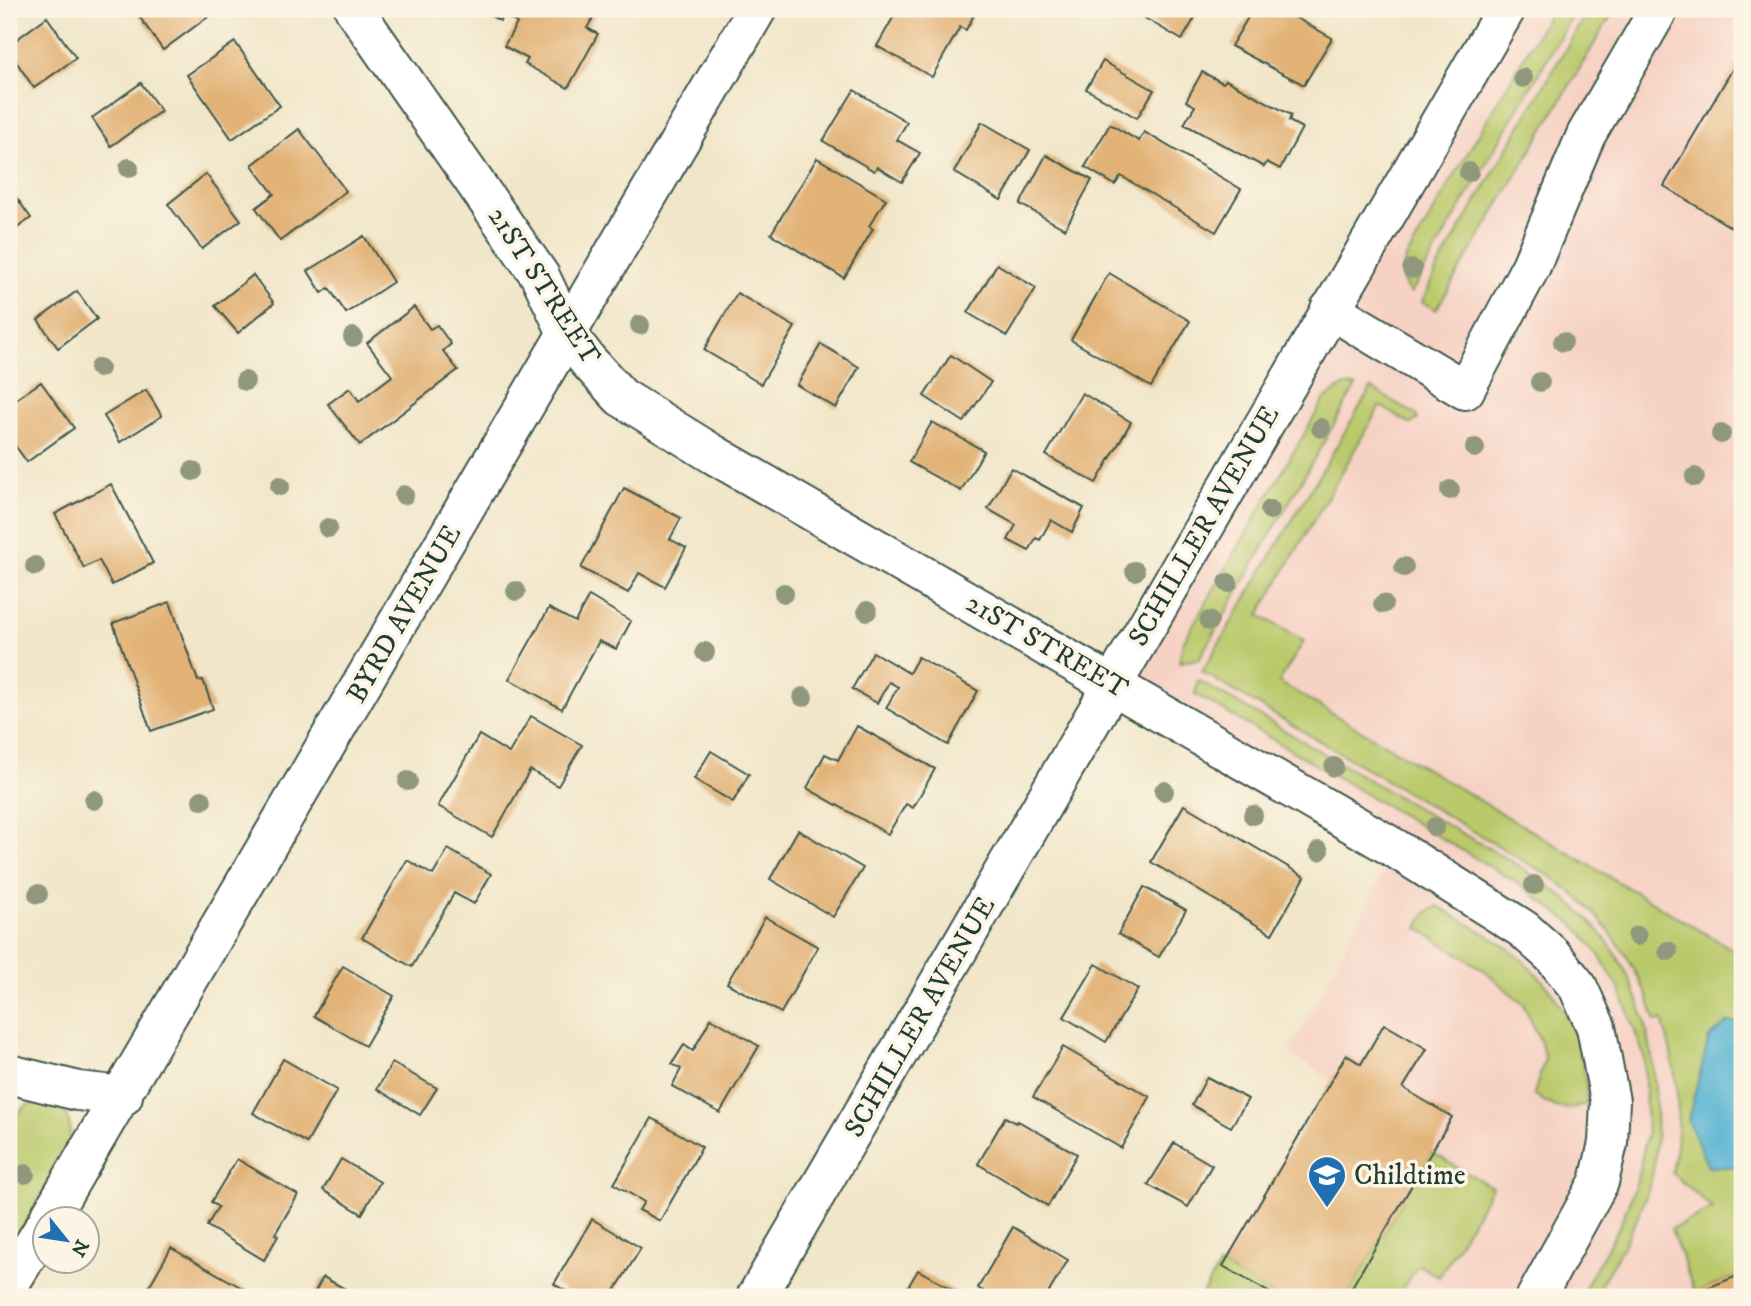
<svg xmlns="http://www.w3.org/2000/svg" width="1751" height="1306" font-family="'IM FELL DW Pica',serif">
  <style>
    .built { fill: #f6d2c4 }
    .green { fill: #bac96b; stroke: #6c8350; stroke-width: 2 }
    .water { fill: #54b3d3; stroke: #3a7884; stroke-width: 2 }
    .building { fill: #e2b277 }
    .lines { fill: none; stroke-linecap: round; stroke-linejoin: round }
    .minor-casing { stroke: #3e564a; stroke-width: 42 }
    .minor { stroke: #fff; stroke-width: 38 }
    .tree { fill: #8f987d }
    .labels { text-anchor: middle; dominant-baseline: central; stroke-width: 7; stroke-linejoin: round; paint-order: stroke }
    .street-label { font-size: 28px; fill: #1f3d34; stroke: #fcf5e5 }
    .poi-label { font-size: 28px; fill: #1f3d34; stroke: #fcf5e5; text-anchor: start }
  </style>
  <rect width="100%" height="100%" fill="#fcf5e5"/>
  <filter id="ink" filterUnits="userSpaceOnUse"><feTurbulence type="fractalNoise" baseFrequency=".0143" numOctaves="2"/><feDisplacementMap in="SourceGraphic" scale="14" xChannelSelector="R" yChannelSelector="G"/><feConvolveMatrix kernelMatrix="1 2 1 2 8 2 1 2 1" color-interpolation-filters="sRGB"/></filter>
  <filter id="wash" filterUnits="userSpaceOnUse"><feTurbulence type="fractalNoise" baseFrequency=".00686" numOctaves="4" result="noise"/><feDisplacementMap in="SourceGraphic" scale="28" xChannelSelector="R" yChannelSelector="G"/><feGaussianBlur stdDeviation="1.57" result="paint"/><feColorMatrix in="noise" values="0 0 0 0 0 0 0 0 0 0 0 0 0 0 0 0 0 1.4 0 .05"/><feComposite in="paint" operator="in"/></filter>
  <g filter="url(#wash)">
    <rect width="100%" height="100%" fill="#f1e6c9"/>
    <path class="built" d="M1506 9H1742V1297H1200L1332 1080 1289 1053 1396 849 1112 684Z"/>
    <g class="green">
      <path d="M1552 9H1576L1411 293C1400 283 1402 274 1405 260Z"/>
      <path d="M1589 9H1615L1436 310 1422 302 1438 267Z"/>
      <path d="M1343 386H1356L1199 659 1179 662 1183 642 1324 400Z"/>
      <path d="M1371 388 1416 415 1418 419 1411 424 1380 406 1259 615 1304 641 1279 682 1742 955V1274L1695 1293 1671 1229 1713 1209 1672 1173C1682 1119 1679 1072 1662 1020L1656 1022C1639 965 1602 912 1553 878L1202 672Z"/>
      <path d="M1198 680C1273 724 1347 767 1422 811 1477 843 1540 872 1586 917 1638 968 1655 1040 1656 1111 1657 1135 1657 1160 1650 1184 1637 1225 1615 1261 1593 1297H1580L1621 1223 1637 1180 1647 1134 1644 1056 1619 988 1597 952 1578 928 1516 882 1195 694Z"/>
      <path d="M1438 906C1463 922 1492 935 1515 954 1560 990 1589 1046 1586 1104 1565 1113 1551 1108 1534 1094L1545 1058 1540 1040 1523 1004 1485 971 1418 928 1426 913Z"/>
      <path d="M40 1099C67 1108 73 1117 69 1145L9 1253C9 1219 2 1147 15 1118 19 1108 31 1103 40 1099Z"/>
      <path d="M1431 1152 1492 1187 1439 1277 1419 1265 1396 1297H1346Z"/>
      <path d="M1219 1266H1223L1277 1297H1200Z"/>
    </g>
    <path class="water" d="M1728 1022 1742 1023V1167H1708L1688 1120 1709 1038Z"/>
    <g id="blocks">
      <g class="building">
        <path d="M134 9H203L209 16 163 50Z"/>
        <path d="M478 9H553L559 12 561 9H582L594 16 587 28 598 34 568 88 525 64 528 59 504 46 517 23 503 15 500 21Z"/>
        <path d="M898 9H977L966 30 960 27 932 77 877 46Z"/>
        <path d="M1141 9H1200L1182 40 1138 14Z"/>
        <path d="M1253 9H1280L1332 38 1304 85 1231 46Z"/>
        <path d="M47 17 76 58 34 88 9 51V45Z"/>
        <path d="M235 42 280 106 232 139 187 75Z"/>
        <path d="M1742 53V234L1664 186Z"/>
        <path d="M1103 61 1154 90 1137 118 1086 89Z"/>
        <path d="M1202 72 1223 83 1226 80 1291 115 1289 121 1302 128 1280 169 1267 162 1264 167 1184 124 1195 106 1186 101Z"/>
        <path d="M141 83 161 111 111 146 92 118Z"/>
        <path d="M854 90 907 122 897 140 920 153 902 182 877 167 874 171 823 141Z"/>
        <path d="M982 122 1030 150 1001 200 954 172Z"/>
        <path d="M1110 124 1139 141 1144 132 1241 189 1216 232 1121 176 1115 185 1085 167Z"/>
        <path d="M299 129 346 191 280 241 256 208 274 194 252 165Z"/>
        <path d="M1046 155 1092 180 1065 229 1020 204Z"/>
        <path d="M817 158 886 199 869 226 873 229 844 278 771 234Z"/>
        <path d="M206 174 241 220 202 249 168 204Z"/>
        <path d="M11 190 31 218 9 234V192Z"/>
        <path d="M364 236 393 282 346 313 329 288 322 293 308 271Z"/>
        <path d="M997 264 1036 288 1007 336 968 313Z"/>
        <path d="M1109 273 1190 321 1151 387 1071 340Z"/>
        <path d="M253 275 274 303 238 333 215 306Z"/>
        <path d="M77 291 97 319 58 348 38 320Z"/>
        <path d="M737 293 795 327 761 384 704 350Z"/>
        <path d="M414 307 430 329 437 325 451 344 443 351 458 370 360 445 328 404 350 388 359 401 392 376 367 343Z"/>
        <path d="M821 344 859 367 836 408 797 385Z"/>
        <path d="M951 355 991 382 964 422 924 396Z"/>
        <path d="M41 382 74 428 27 462 9 437V404Z"/>
        <path d="M146 390 162 416 120 442 104 416Z"/>
        <path d="M1082 393 1131 422 1096 483 1046 455Z"/>
        <path d="M932 422 984 451 961 491 909 462Z"/>
        <path d="M1011 468 1084 508 1072 532 1051 520 1040 540 1036 538 1029 551 1008 540 1016 525 988 509Z"/>
        <path d="M111 484 153 563 112 585 99 560 84 568 55 514Z"/>
        <path d="M624 488 681 518 670 539 686 548 665 587 639 573 628 593 581 568Z"/>
        <path d="M589 596 631 621 616 649 599 641 562 709 509 679 549 608 575 622Z"/>
        <path d="M170 602 198 681 203 680 213 709 151 731 113 623Z"/>
        <path d="M873 652 909 673 918 657 978 691 948 745 886 708 898 687 889 682 877 703 852 689Z"/>
        <path d="M531 716 582 745 558 786 530 770 492 837 438 806 479 735 509 753Z"/>
        <path d="M857 726 935 769 913 808 906 804 888 834 807 788 825 754 838 760Z"/>
        <path d="M711 751 749 774 733 802 694 779Z"/>
        <path d="M1184 805 1305 877 1272 934 1151 862Z"/>
        <path d="M798 830 863 868 833 917 770 879Z"/>
        <path d="M448 849 491 874 474 904 454 893 412 967 362 938 407 860 433 875Z"/>
        <path d="M1144 887 1186 910 1159 957 1118 934Z"/>
        <path d="M765 917 818 947 781 1013 727 983Z"/>
        <path d="M1096 964 1138 989 1106 1042 1064 1017Z"/>
        <path d="M343 966 394 996 365 1046 314 1016Z"/>
        <path d="M711 1018 759 1046 720 1113 672 1086 681 1069 672 1064 684 1045 693 1051Z"/>
        <path d="M1384 1024 1427 1049 1403 1088 1452 1117 1346 1297H1277L1223 1266 1346 1055 1361 1064Z"/>
        <path d="M1063 1047 1150 1097 1121 1148 1033 1097Z"/>
        <path d="M283 1059 337 1090 307 1143 253 1113Z"/>
        <path d="M392 1063 437 1088 420 1115 377 1089Z"/>
        <path d="M1207 1077 1248 1099 1231 1127 1192 1105Z"/>
        <path d="M1005 1117 1016 1123 1018 1121 1077 1154 1048 1206 978 1164Z"/>
        <path d="M652 1118 702 1147 660 1221 639 1210 644 1202 614 1184Z"/>
        <path d="M1174 1143 1212 1165 1188 1207 1148 1185Z"/>
        <path d="M237 1159 298 1195 275 1234 278 1236 264 1260 207 1226 218 1207 211 1202Z"/>
        <path d="M341 1159 380 1182 362 1214 323 1190Z"/>
        <path d="M592 1219 641 1248 611 1297H576L554 1284Z"/>
        <path d="M1013 1227 1068 1260 1046 1297H993L978 1288Z"/>
        <path d="M171 1248 244 1289 239 1297H143Z"/>
        <path d="M918 1270 965 1297H902Z"/>
        <path d="M1742 1274V1297H1697L1695 1293Z"/>
        <path d="M323 1277 360 1297H312Z"/>
      </g>
    </g>
  </g>
  <g filter="url(#ink)">
    <use href="#blocks" fill-opacity="0" stroke="#3e564a" stroke-width="2"/>
    <g class="lines">
      <defs>
        <g id="minor">
          <path d="M354 9 540 276 568 335 588 361 621 397 713 454 1396 849 1523 929 1552 955 1578 987 1596 1027 1610 1101 1608 1143 1599 1182 1536 1297"/>
          <path d="M1330 309 1465 390 1531 266 1586 135 1659 9"/>
          <path d="M9 1074 78 1091 123 1096"/>
          <path d="M49 1218 757 9"/>
          <path d="M9 1285 46 1224"/>
          <path d="M756 1297 1506 9"/>
        </g>
      </defs>
      <use href="#minor" class="minor-casing"/>
      <use href="#minor" class="minor"/>
    </g>
    <g class="tree">
      <circle cx="1523" cy="78" r="10"/>
      <circle cx="129" cy="168" r="10"/>
      <circle cx="1469" cy="172" r="10"/>
      <circle cx="1412" cy="269" r="10"/>
      <circle cx="640" cy="325" r="10"/>
      <circle cx="353" cy="337" r="10"/>
      <circle cx="1563" cy="342" r="10"/>
      <circle cx="99" cy="368" r="10"/>
      <circle cx="245" cy="381" r="10"/>
      <circle cx="1540" cy="382" r="10"/>
      <circle cx="1321" cy="428" r="10"/>
      <circle cx="1721" cy="434" r="10"/>
      <circle cx="1475" cy="448" r="10"/>
      <circle cx="193" cy="471" r="10"/>
      <circle cx="1695" cy="477" r="10"/>
      <circle cx="280" cy="486" r="10"/>
      <circle cx="1450" cy="490" r="10"/>
      <circle cx="404" cy="495" r="10"/>
      <circle cx="1270" cy="510" r="10"/>
      <circle cx="328" cy="528" r="10"/>
      <circle cx="35" cy="566" r="10"/>
      <circle cx="1404" cy="567" r="10"/>
      <circle cx="1135" cy="571" r="10"/>
      <circle cx="1228" cy="583" r="10"/>
      <circle cx="516" cy="591" r="10"/>
      <circle cx="784" cy="593" r="10"/>
      <circle cx="1383" cy="604" r="10"/>
      <circle cx="867" cy="611" r="10"/>
      <circle cx="1209" cy="621" r="10"/>
      <circle cx="705" cy="652" r="10"/>
      <circle cx="803" cy="697" r="10"/>
      <circle cx="1334" cy="767" r="10"/>
      <circle cx="408" cy="781" r="10"/>
      <circle cx="1164" cy="791" r="10"/>
      <circle cx="94" cy="800" r="10"/>
      <circle cx="202" cy="800" r="10"/>
      <circle cx="1253" cy="815" r="10"/>
      <circle cx="1435" cy="827" r="10"/>
      <circle cx="1319" cy="851" r="10"/>
      <circle cx="1534" cy="885" r="10"/>
      <circle cx="38" cy="894" r="10"/>
      <circle cx="1637" cy="936" r="10"/>
      <circle cx="1668" cy="951" r="10"/>
      <circle cx="25" cy="1174" r="10"/>
    </g>
  </g>
  <defs>
    <symbol id="school-pin" viewBox="-11 -11 22 30"><path d="M0 17L-7.5 6A9.5 9.5 0 1 1 7.5 6Z" fill="#1f6fb2" stroke="#fcf5e5"/><path d="M0-5L7-2L0 1L-7-2ZM-4 1L0 2.5L4 1V4Q0 6-4 4Z" fill="#fff"/></symbol>
  </defs>
  <g fill-rule="evenodd">
    <use href="#school-pin" x="1305" y="1153" width="44" height="60"/>
  </g>
  <g class="labels">
    <g class="street-label">
      <text transform="translate(544 286) rotate(57)">21ST STREET</text>
      <text transform="translate(1204 526) rotate(-60)">SCHILLER AVENUE</text>
      <text transform="translate(404 614) rotate(-60)">BYRD AVENUE</text>
      <text transform="translate(1047 646) rotate(30)">21ST STREET</text>
      <text transform="translate(920 1017) rotate(-60)">SCHILLER AVENUE</text>
    </g>
    <g class="poi-label">
      <text x="1354" y="1175">Childtime</text>
    </g>
  </g>
  <rect width="1751" height="1306" fill="none" stroke="#fcf5e5" stroke-width="35"/>
  <g transform="translate(66 1240) rotate(120)"><circle r="33" fill="#fcf5e5" stroke="#a4ab9e" stroke-width="2"/>
  <path d="M0-5L12 26L0 18L-12 26Z" fill="#1f6fb2"/>
  <text y="-10" font-size="19" font-weight="bold" text-anchor="middle" fill="#1f3d34">N</text>
  </g>
</svg>
